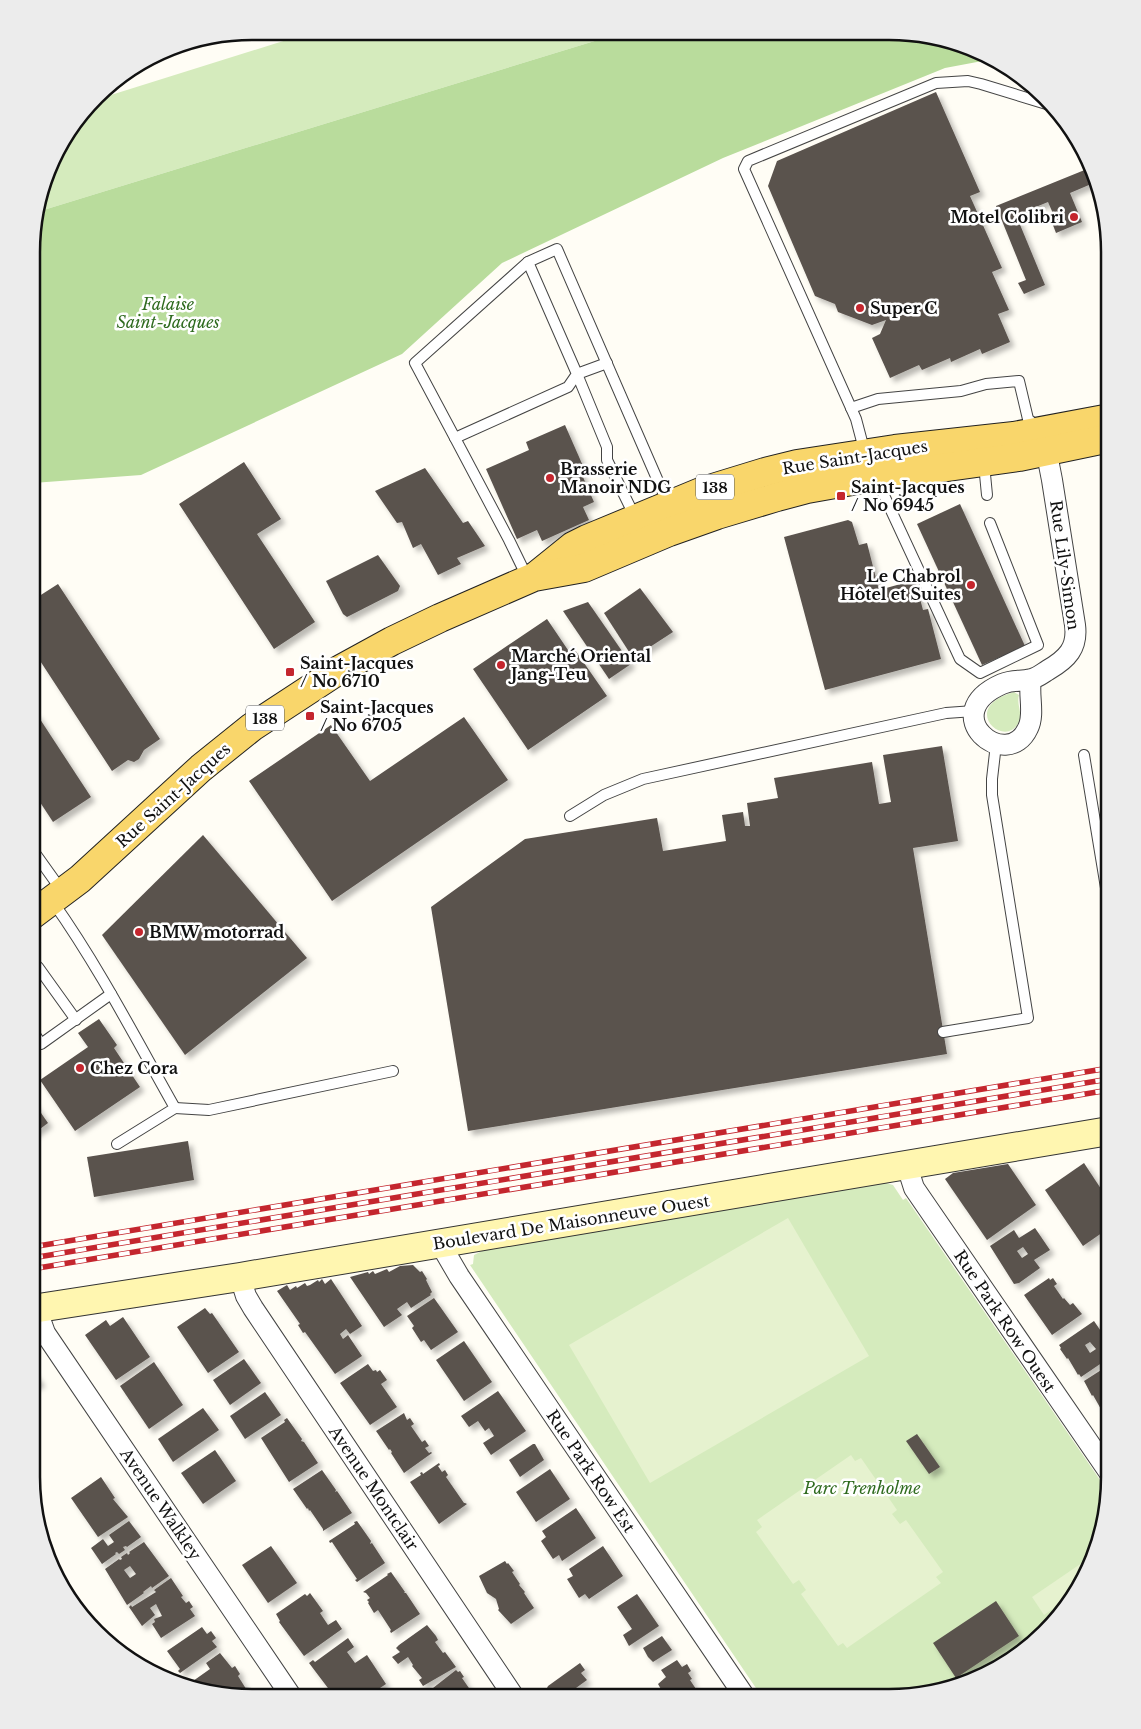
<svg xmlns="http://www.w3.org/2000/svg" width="1141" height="1729" font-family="'Libre Baskerville',serif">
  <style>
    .green { fill: #d5ebbd }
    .forest { fill: #b9dc9c }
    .pitch { fill: #e6f2cf }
    .building { fill: #5a524d; fill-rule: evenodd; filter: url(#shadow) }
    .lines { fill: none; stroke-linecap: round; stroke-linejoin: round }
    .lane-casing { stroke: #444; stroke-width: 12 }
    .street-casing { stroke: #444; stroke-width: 22 }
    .secondary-casing { stroke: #333; stroke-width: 30 }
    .primary-casing { stroke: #222; stroke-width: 30 }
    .lane { stroke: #fff; stroke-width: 10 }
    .street { stroke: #fff; stroke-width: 20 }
    .secondary { stroke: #fff6b0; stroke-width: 28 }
    .primary { stroke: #f9d66b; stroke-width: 28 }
    .rail-casing { stroke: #c4262e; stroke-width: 5.5 }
    .rail { stroke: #fff; stroke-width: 4; stroke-dasharray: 11; stroke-linecap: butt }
    .poi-dot { fill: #c4262e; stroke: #fff; stroke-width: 2 }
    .labels { text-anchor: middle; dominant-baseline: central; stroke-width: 5; stroke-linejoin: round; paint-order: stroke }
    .shield { fill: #fff; stroke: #585858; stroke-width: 1 }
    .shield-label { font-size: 15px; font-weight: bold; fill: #111 }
    .poi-label { font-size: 16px; font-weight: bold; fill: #111; stroke: #fff; text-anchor: start }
    .park-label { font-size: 16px; font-style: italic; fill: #2f6b1f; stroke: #fff }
    .street-label { font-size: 16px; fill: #111; stroke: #fff }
    .rim { fill: none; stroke: #111; stroke-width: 2.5 }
  </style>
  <defs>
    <filter id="shadow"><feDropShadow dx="4.5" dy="4.5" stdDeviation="2.5" flood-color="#0004"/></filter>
  </defs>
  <rect width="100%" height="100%" fill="#fffdf5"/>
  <g class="green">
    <path d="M315 31 624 32 37 212 61 142 95 100Z"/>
    <path d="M1014 692 1019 695C1016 704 1023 713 1019 722 1007 747 970 718 996 700 1001 696 1008 694 1014 692Z"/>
    <path d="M886 1183 893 1185 903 1200 906 1198 1109 1493 1098 1548 1064 1611 1024 1652 974 1681 889 1698 762 1697 470 1265 473 1264 474 1255 484 1250Z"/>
  </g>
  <path class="forest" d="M624 32 918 33 973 48 993 59 945 68 723 158 502 263 402 354 141 475 33 483V223L37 212Z"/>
  <g class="pitch">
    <path d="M788 1218 869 1356 650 1483 569 1345Z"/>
    <path d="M851 1455 855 1461 861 1458 897 1510 892 1514 900 1524 906 1520 943 1572 936 1577 941 1583 847 1648 843 1643 838 1646 801 1594 806 1590 799 1580 793 1584 756 1532 762 1527 757 1520Z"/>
    <path d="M1095 1554 1073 1595 1044 1615 1032 1597Z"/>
  </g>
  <g class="building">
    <path d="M936 92 980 192 970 196 1002 268 992 272 1009 310 998 314 1010 342 982 354 980 349 951 362 950 358 922 370 919 365 890 378 872 338 880 334 886 320 872 325 838 312 835 304 815 296 768 186 777 161Z"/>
    <path d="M1092 167 1096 182 1070 193 1082 222 1056 233 1051 220 1055 218 1048 202 1016 215 1045 285 1024 294 1018 283 1026 280 996 206Z"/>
    <path d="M565 425 583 466 579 468 594 502 583 507 589 520 542 541 537 530 517 539 486 469 529 450 526 442Z"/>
    <path d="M244 462 281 519 257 534 315 622 274 649 179 504Z"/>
    <path d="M425 468 463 523 468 521 485 546 457 558 461 564 438 575 421 544 413 548 402 522 397 523 375 491Z"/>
    <path d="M960 504 1025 646 982 665 917 524Z"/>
    <path d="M848 520 852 522 859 545 867 543 879 590 915 580 923 610 928 609 941 659 825 690 784 537Z"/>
    <path d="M378 555 400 586 398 591 347 617 343 614 326 581Z"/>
    <path d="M58 584 160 739 144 750 139 759 134 762 128 760 112 771 33 650V600Z"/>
    <path d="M640 588 673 632 633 658 604 613Z"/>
    <path d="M588 602 631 664 609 679 563 611Z"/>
    <path d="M547 619 570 653 575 650 607 696 528 750 473 669Z"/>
    <path d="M36 713 91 797 53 822 32 790V715Z"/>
    <path d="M464 717 508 780 332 901 249 781 331 725 370 781Z"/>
    <path d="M942 746 958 841 913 848 947 1054 468 1131 431 907 525 839 657 818 663 851 726 841 722 815 743 812 745 826H750L747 803 778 798 774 778 872 762 879 804 891 802 883 755Z"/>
    <path d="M203 835 307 958 185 1055 102 935Z"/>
    <path d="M99 1019 117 1045 114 1048 140 1087 75 1131 40 1080 88 1047 78 1033Z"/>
    <path d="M32 1100 48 1123 32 1135Z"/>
    <path d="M188 1141 194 1180 94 1197 87 1157Z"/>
    <path d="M1084 1163 1109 1201V1228L1083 1246 1045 1190Z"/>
    <path d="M1008 1164 1036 1205 987 1240 945 1179 953 1173Z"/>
    <path d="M1035 1228 1050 1250 1034 1260 1040 1268 1019 1283 1014 1284 990 1246 1014 1230 1019 1238ZM1023 1247 1028 1254 1022 1258 1017 1251Z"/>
    <path d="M1109 1229V1259L1108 1260 1101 1250 1108 1245 1101 1235Z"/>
    <path d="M413 1265 420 1272 422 1271 427 1279 426 1280 432 1292 430 1294 431 1295 411 1308 407 1302 397 1309 402 1315 384 1327 350 1277 368 1272 369 1274 373 1271 375 1274 387 1269 389 1272 400 1266Z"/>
    <path d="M1049 1278 1050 1280 1053 1278 1057 1284 1054 1286 1063 1299 1064 1298 1070 1305 1073 1303 1082 1314 1052 1335 1024 1295Z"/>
    <path d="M322 1279 325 1284 331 1279 362 1326 350 1334 346 1329 340 1334 343 1339 348 1335 362 1356 335 1374 305 1332 303 1333 298 1325 300 1324 277 1291 287 1285 290 1290 296 1286 297 1288 305 1283 307 1286 310 1285 318 1280 319 1282Z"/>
    <path d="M434 1298 458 1332 431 1350 424 1340 421 1342 412 1328 414 1326 407 1316Z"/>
    <path d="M205 1308 210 1314 212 1313 239 1352 208 1373 177 1327Z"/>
    <path d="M123 1317 150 1357 116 1380 85 1335 106 1320 110 1326Z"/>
    <path d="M1094 1321 1109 1343V1358L1081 1377 1079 1374 1078 1375 1068 1358 1067 1359 1060 1349 1061 1348 1059 1345ZM1090 1342 1096 1349 1090 1353 1085 1345Z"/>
    <path d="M464 1341 492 1382 464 1401 436 1360Z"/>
    <path d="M244 1359 261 1383 230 1405 213 1380Z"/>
    <path d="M154 1362 183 1405 149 1429 120 1386Z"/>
    <path d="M368 1364 373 1371 376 1370 377 1372 380 1370 387 1380 381 1384 397 1407 370 1425 340 1383Z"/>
    <path d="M1109 1365V1411L1106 1413 1104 1410 1102 1411 1093 1395 1092 1396 1084 1381Z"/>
    <path d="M31 1369 41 1382 31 1388Z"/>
    <path d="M498 1391 526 1431 491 1455 483 1443 494 1436 489 1428 485 1431 478 1421 469 1427 461 1416Z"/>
    <path d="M265 1392 281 1415 245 1439 230 1416Z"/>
    <path d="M203 1408 219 1430 173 1462 158 1439Z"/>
    <path d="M404 1413 407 1420 410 1418 414 1424 411 1426 422 1442 425 1440 429 1446 425 1448 429 1453 431 1452 432 1453 404 1473 391 1453 392 1452 390 1449 389 1450 376 1431Z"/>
    <path d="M287 1418 302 1439 301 1441 304 1442 318 1463 289 1482 261 1438 285 1422 284 1420Z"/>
    <path d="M917 1434 940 1467 929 1474 906 1441Z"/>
    <path d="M533 1444H535L544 1460 520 1477 509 1460Z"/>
    <path d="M215 1450 236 1481 203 1504 181 1473Z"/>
    <path d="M439 1463 440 1465 438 1466 442 1472 445 1470 448 1475 446 1477 464 1503H465L467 1504 439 1524 410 1482 421 1475 420 1473 422 1472 423 1474Z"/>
    <path d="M550 1469 570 1499 536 1522 516 1492Z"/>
    <path d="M322 1470 336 1490 335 1492 337 1491 352 1513 323 1531V1529L310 1510 309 1511 308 1508 307 1509 293 1489Z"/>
    <path d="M101 1477 115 1498 113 1499 128 1517 98 1537 71 1498Z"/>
    <path d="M576 1508 596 1538 562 1561 559 1555 553 1559 541 1541 546 1537 542 1531Z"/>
    <path d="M129 1521 141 1537 127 1547 126 1546 123 1547 125 1550 119 1554 117 1552 115 1553 116 1554 102 1564 91 1548 103 1539 108 1546 114 1542 109 1535Z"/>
    <path d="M357 1521 371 1541 370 1544 372 1543 385 1563 357 1582 355 1580 357 1579 344 1560 332 1542 330 1543 329 1541 355 1524 354 1522Z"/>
    <path d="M144 1542 169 1576 152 1588 151 1586 143 1592 144 1593 127 1605 105 1569 119 1559 120 1560 122 1559 121 1557 127 1553 128 1555 130 1553 129 1552ZM130 1566 136 1574 130 1578 124 1570Z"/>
    <path d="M271 1546 297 1583 268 1603 242 1565Z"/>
    <path d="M603 1546 623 1576 589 1599 585 1594 579 1598 567 1579 573 1576 569 1569Z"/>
    <path d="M505 1561 507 1564 508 1563 514 1571 512 1572 520 1584 519 1585 525 1592 524 1593 534 1608 511 1624 498 1610 499 1609 496 1599 487 1593 479 1576Z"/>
    <path d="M391 1572 405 1592 404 1593H406L420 1614 391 1633 390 1631 391 1630 378 1610 374 1613 368 1603 369 1602 367 1600 370 1598 366 1593 363 1592 388 1575 387 1574Z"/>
    <path d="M171 1578 183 1596 181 1597 186 1603 189 1601 193 1607 190 1609 195 1616 161 1638 152 1624 155 1622 154 1619 162 1616 156 1604 150 1608 155 1615 142 1626 129 1607 131 1605 132 1607 156 1592 154 1590Z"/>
    <path d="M310 1593 323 1611 320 1613 328 1625 336 1620 342 1629 304 1656 279 1622 280 1621 276 1614 305 1594 307 1596Z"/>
    <path d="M637 1594 659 1626 629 1646 623 1635 632 1629 617 1607Z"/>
    <path d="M996 1601 1019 1636 956 1678 933 1643Z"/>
    <path d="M427 1625 436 1636 438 1640 435 1642 443 1653 445 1652 456 1667 423 1686 419 1680 422 1678 412 1666 413 1665 408 1657 398 1664 392 1657 400 1652 396 1648 399 1645Z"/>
    <path d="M202 1627 207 1634 211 1631 216 1638 212 1641 217 1647 180 1673 178 1671 180 1669 167 1651Z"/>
    <path d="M662 1636 672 1650 653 1662 648 1657 643 1648Z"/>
    <path d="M348 1638 354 1647 347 1652 355 1663 367 1655 386 1684 368 1696H334L309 1663 313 1660 315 1662Z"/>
    <path d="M220 1653 232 1668 235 1666 240 1674 238 1676 248 1692 243 1696H224L197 1689 195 1686 193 1681 210 1669 206 1663Z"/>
    <path d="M677 1660 682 1667 687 1664 691 1671 688 1673 692 1679 690 1680 700 1695 702 1694 704 1697H671L665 1689 662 1691 658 1684 666 1677 661 1670Z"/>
    <path d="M580 1663 585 1670 581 1673 587 1680 576 1688 580 1692 573 1697H556L554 1694 552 1695 547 1688 548 1686Z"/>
    <path d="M456 1670 458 1672 460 1671 464 1677 462 1678 471 1691 462 1697 440 1696 433 1688Z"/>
    <path d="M597 1688 600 1692 603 1691 607 1697H585Z"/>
  </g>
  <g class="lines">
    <defs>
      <g id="lane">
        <path d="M607 363 577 374 607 447V460L635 517"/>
        <path d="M851 408 878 399 961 391 986 384 1019 381 1028 419 1039 428"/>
        <path d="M455 438 415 363 528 262"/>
        <path d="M865 453 856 419 744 169 748 161 936 83 968 81 981 84 1053 106"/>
        <path d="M984 464 987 495"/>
        <path d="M876 478 960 659 980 673 1038 645 990 523"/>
        <path d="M528 579 509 540 455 438 568 387 577 374 528 262 557 249 668 504"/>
        <path d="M1084 755 1109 906"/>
        <path d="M570 816 604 795 643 779 946 713 974 711"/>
        <path d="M32 849 62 891"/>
        <path d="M53 902C99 967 136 1039 175 1108L117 1144"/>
        <path d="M38 967 76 1020"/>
        <path d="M32 1030 41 1044 111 994"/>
        <path d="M943 1032 1028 1018 992 795V779L996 744"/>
        <path d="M175 1108 209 1110 393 1071"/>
      </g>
      <g id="street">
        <path d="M1031 679C1028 695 1035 714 1028 728 1007 774 934 714 1002 684 1014 679 1021 682 1031 679 1037 678 1043 673 1048 670 1067 659 1078 648 1075 625L1052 480 1044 439"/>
        <path d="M907 1166 914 1188 1109 1472"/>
        <path d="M442 1243 445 1252 459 1276 745 1697"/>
        <path d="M240 1277 246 1296 253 1308 514 1697"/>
        <path d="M36 1308 45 1333 291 1696"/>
      </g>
      <path id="secondary" d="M32 1309 240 1277 1109 1131"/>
      <g id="primary">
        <path d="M537 575 573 546 587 539 703 491 765 472 797 464 895 449 1014 436 1110 418"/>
        <path d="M32 915 80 879 201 768 252 727 339 670 392 641 440 618 534 577 584 568 669 532 717 515 777 497 807 489 869 478 1019 457 1110 438"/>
      </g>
    </defs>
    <use href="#lane" class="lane-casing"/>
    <use href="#street" class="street-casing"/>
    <use href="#secondary" class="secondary-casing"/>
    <use href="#primary" class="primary-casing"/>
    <use href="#lane" class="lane"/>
    <use href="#street" class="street"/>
    <use href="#secondary" class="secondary"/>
    <use href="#primary" class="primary"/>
    <defs>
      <g id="rail">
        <path d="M32 1247 1109 1068"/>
        <path d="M32 1258 1109 1079"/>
        <path d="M32 1269 1109 1090"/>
      </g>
    </defs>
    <use href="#rail" class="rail-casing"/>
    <use href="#rail" class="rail"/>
  </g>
  <g class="poi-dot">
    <circle cx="1074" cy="217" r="5"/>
    <circle cx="860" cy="308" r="5"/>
    <circle cx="550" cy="478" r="5"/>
    <rect x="836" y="491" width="10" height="10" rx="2.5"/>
    <circle cx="971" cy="585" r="5"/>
    <circle cx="501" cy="665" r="5"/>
    <rect x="285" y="667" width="10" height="10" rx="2.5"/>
    <rect x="305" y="711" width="10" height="10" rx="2.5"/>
    <circle cx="139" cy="932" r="5"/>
    <circle cx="80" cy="1068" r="5"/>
  </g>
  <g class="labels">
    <g class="shield">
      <rect x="696" y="474.5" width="38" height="25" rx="4"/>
      <rect x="246" y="705.5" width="38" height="25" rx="4"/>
    </g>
    <g class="shield-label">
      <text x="715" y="487">138</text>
      <text x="265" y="718">138</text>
    </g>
    <g class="poi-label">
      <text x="1064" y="217" text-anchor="end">Motel Colibri</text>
      <text x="870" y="308">Super C</text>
      <text x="560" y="469">Brasserie<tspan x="560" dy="18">Manoir NDG</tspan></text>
      <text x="851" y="487">Saint-Jacques<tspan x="851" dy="18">/ No 6945</tspan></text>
      <text x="961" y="576" text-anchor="end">Le Chabrol<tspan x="961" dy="18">Hôtel et Suites</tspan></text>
      <text x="511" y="656">Marché Oriental<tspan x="511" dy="18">Jang-Teu</tspan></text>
      <text x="300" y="663">Saint-Jacques<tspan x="300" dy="18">/ No 6710</tspan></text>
      <text x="320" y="707">Saint-Jacques<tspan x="320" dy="18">/ No 6705</tspan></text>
      <text x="149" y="932">BMW motorrad</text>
      <text x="90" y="1068">Chez Cora</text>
    </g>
    <g class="park-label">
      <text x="168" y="304">Falaise<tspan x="168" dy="18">Saint-Jacques</tspan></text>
      <text x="862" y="1488">Parc Trenholme</text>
    </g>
    <g class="street-label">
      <text transform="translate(855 457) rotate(-9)">Rue Saint-Jacques</text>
      <text transform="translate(1065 565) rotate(82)">Rue Lily-Simon</text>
      <text transform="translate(173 795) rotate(-42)">Rue Saint-Jacques</text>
      <text transform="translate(571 1222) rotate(-9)">Boulevard De Maisonneuve Ouest</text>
      <text transform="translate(1005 1321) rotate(56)">Rue Park Row Ouest</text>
      <text transform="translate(591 1471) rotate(56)">Rue Park Row Est</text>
      <text transform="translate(374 1488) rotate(56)">Avenue Montclair</text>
      <text transform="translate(161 1504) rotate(56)">Avenue Walkley</text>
    </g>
  </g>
  <path d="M0 0H1141V1729H0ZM252 40H889A212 212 0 0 1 1101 252V1477A212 212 0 0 1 889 1689H252A212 212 0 0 1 40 1477V252A212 212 0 0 1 252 40Z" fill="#ececec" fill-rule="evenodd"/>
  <path class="rim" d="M252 40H889A212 212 0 0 1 1101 252V1477A212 212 0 0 1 889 1689H252A212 212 0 0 1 40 1477V252A212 212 0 0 1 252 40Z"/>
</svg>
